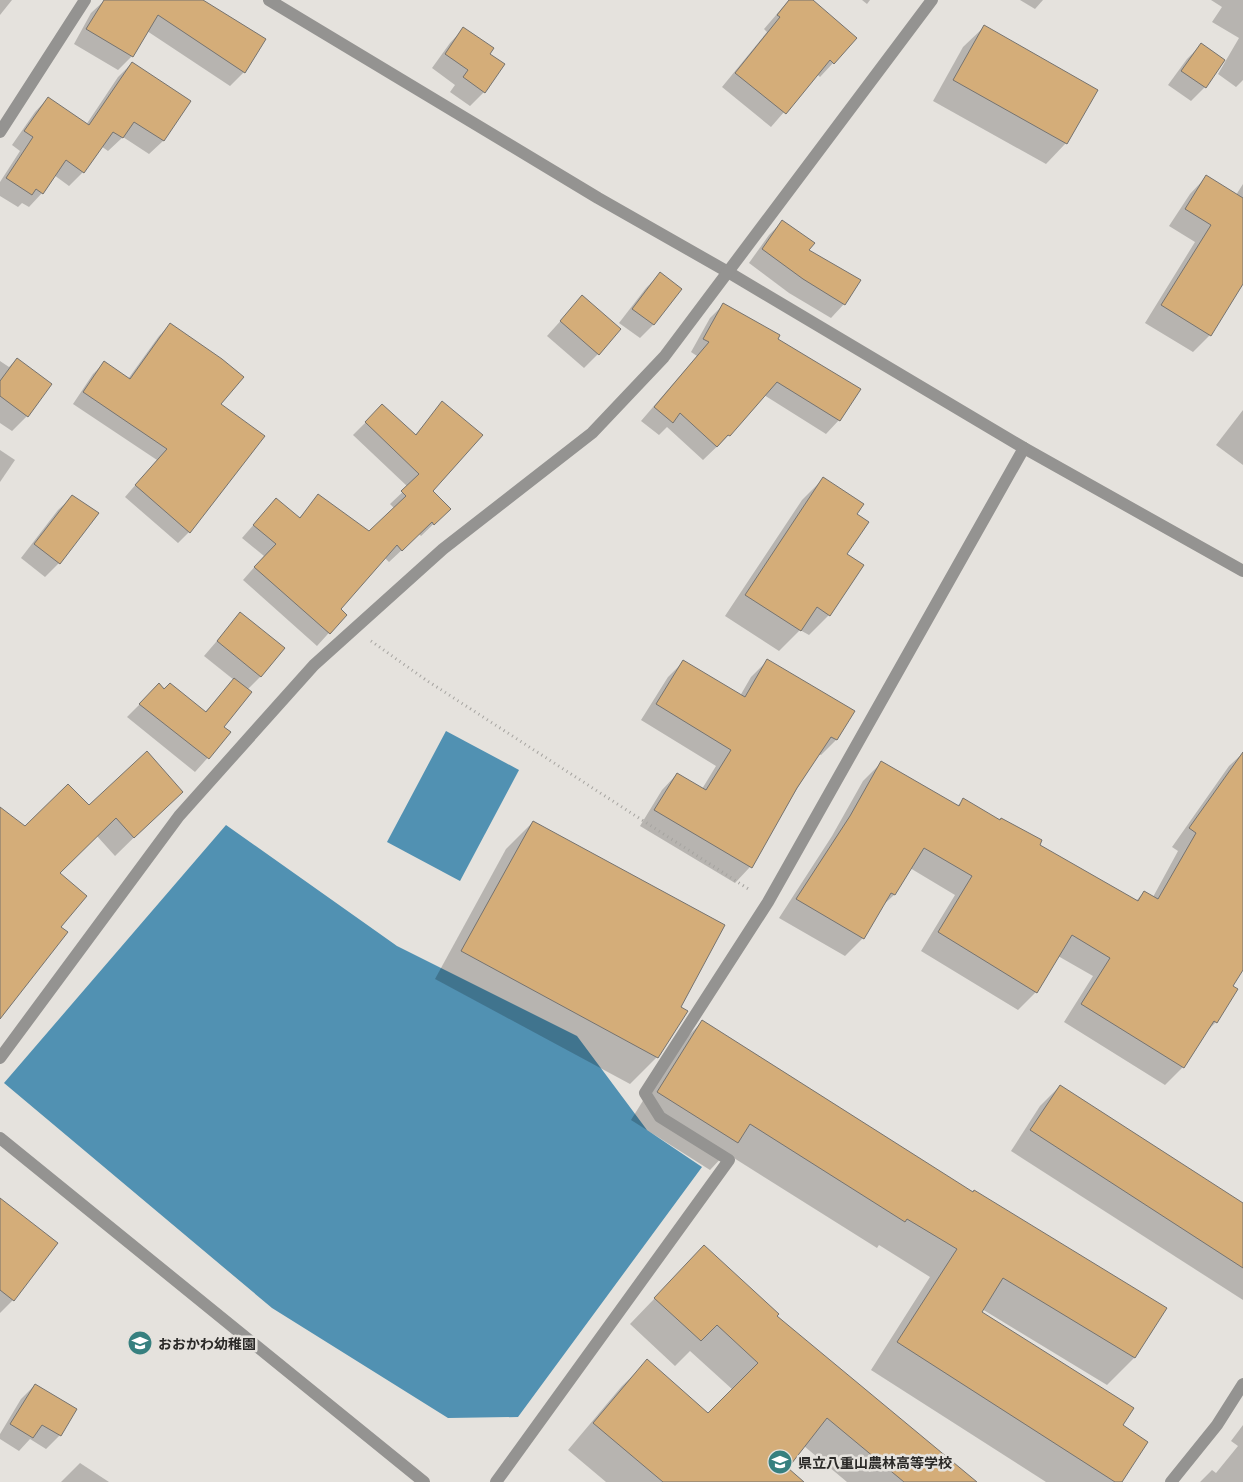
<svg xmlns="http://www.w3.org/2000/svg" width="1243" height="1482" font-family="Manrope,'Noto Sans JP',sans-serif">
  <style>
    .water { fill: #5191b2 }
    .shadow { fill: #0003 }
    .building { fill: #d4ad79; stroke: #76736f }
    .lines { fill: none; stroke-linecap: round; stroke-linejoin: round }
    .path { stroke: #a6a4a0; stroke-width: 3; stroke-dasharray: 1 4; stroke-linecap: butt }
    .minor { stroke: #949391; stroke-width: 12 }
    .labels { text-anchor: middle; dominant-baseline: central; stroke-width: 5; stroke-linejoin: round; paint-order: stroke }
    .poi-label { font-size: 14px; font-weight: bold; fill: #2a2927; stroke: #e5e2dd; text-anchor: start }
  </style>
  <rect width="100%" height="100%" fill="#e5e2dd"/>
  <g class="water">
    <path d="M446 731 519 770 460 881 387 842Z"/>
    <path d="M226 825 397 946 577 1036 647 1130 702 1167 518 1417 448 1418 272 1308 4 1083Z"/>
  </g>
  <g class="shadow">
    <path d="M0 0H12L0 15Z"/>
    <path d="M105 0H202L244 72 230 86 147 31 132 56 118 70 74 44 91 13Z"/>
    <path d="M789 0H811L833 63 820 77 817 74 771 127 722 87 767 32 764 29Z"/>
    <path d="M862 0H870L867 4Z"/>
    <path d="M1020 0H1043L1035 9Z"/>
    <path d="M1211 0H1243V80L1236 87 1218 74 1239 38 1212 22 1222 7Z"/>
    <path d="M984 27 1066 143 1046 164 933 101 963 47Z"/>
    <path d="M463 29 488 54 503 64 484 92 470 106 450 92 455 85 432 68 450 43Z"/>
    <path d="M1201 45 1205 87 1191 101 1168 85 1187 59Z"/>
    <path d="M132 63 189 101 163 141 149 154 123 137 108 151 101 146 83 172 69 186 54 175 42 193 29 207 22 203 18 207 0 196V182L20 151 12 145 35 112 48 98 86 125 118 77Z"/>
    <path d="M1206 177 1236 195 1243 184V282L1210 335 1193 352 1145 323 1195 242 1169 226 1190 194Z"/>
    <path d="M783 221 844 304 831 318 789 293 749 263 769 235Z"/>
    <path d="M660 274 654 324 640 338 619 323 646 288Z"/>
    <path d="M582 297 598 354 584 368 547 336Z"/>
    <path d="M723 305 776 339 839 420 826 434 764 395 729 435 703 460 667 427 659 435 641 421 697 356 691 352 710 318Z"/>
    <path d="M170 325 220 404 189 532 178 543 125 497 157 460 73 404 93 374 104 363 128 379 159 336Z"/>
    <path d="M17 359 50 384 27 416 12 431 0 423V361L9 367Z"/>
    <path d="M443 403 431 491 449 509 421 536 419 534 389 562 384 557 339 610 345 615 317 646 243 580 264 556 242 538 276 499 299 518 319 496 369 533 394 508 390 504 408 487 353 435 382 406 415 435Z"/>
    <path d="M1243 410V465L1216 445Z"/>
    <path d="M0 450 15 460 0 482Z"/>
    <path d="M823 479 856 515 846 555 829 615 809 635 800 630 779 651 725 616 802 500Z"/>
    <path d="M72 497 59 563 45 577 21 558 58 510Z"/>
    <path d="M240 614 261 676 247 690 223 727 230 733 195 772 127 717 159 685 205 712 234 680 204 656Z"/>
    <path d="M767 661 853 711 836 740 821 755 818 754 750 867 735 883 640 826 662 790 677 774 702 789 716 766 641 720 668 677 683 662 740 696 751 677Z"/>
    <path d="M1243 753V967L1232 987 1237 990 1216 1022 1204 1034 1183 1067 1165 1085 1064 1022 1093 976 1058 956 1036 992 1018 1010 921 951 955 895 910 868 894 895 881 907 863 938 845 956 779 918 832 836 863 781 881 763 957 806 964 800 1038 846 1136 901 1144 892 1153 897 1178 851 1172 847 1229 766Z"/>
    <path d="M88 807 162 810 115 856 97 836 59 873 0 1016V808L25 828Z"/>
    <path d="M533 822 657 1057 630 1084 435 979 506 849Z"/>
    <path d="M702 1022 973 1193 1165 1308 1134 1358 1107 1385 982 1309 980 1312 1121 1482H1046L871 1370 930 1277 879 1245 877 1248 726 1153 710 1170 631 1120 675 1049Z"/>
    <path d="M1060 1086 1243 1204V1300L1011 1151 1040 1106Z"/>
    <path d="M0 1198 13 1300 0 1313Z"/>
    <path d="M679 1273 776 1316 975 1482H847L804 1446 786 1468 802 1482H606L568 1450 622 1386 648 1361 708 1414 733 1390 690 1351 675 1366 630 1324Z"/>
    <path d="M35 1385 60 1435 46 1449 30 1439 19 1451 0 1439V1434L21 1399Z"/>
    <path d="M1243 1425V1482H1200L1212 1470 1216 1473 1238 1446 1231 1441Z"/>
    <path d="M80 1463 109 1482H61Z"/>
  </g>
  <g class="building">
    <path d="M104 0H203L266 39 245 73 158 15 133 57 86 29Z"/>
    <path d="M789 0H813L857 38 834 64 830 60 786 114 735 73 780 17 777 15Z"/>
    <path d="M984 25 1098 90 1067 144 953 80Z"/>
    <path d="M463 27 494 48 490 54 505 64 485 93 463 77 468 70 445 54Z"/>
    <path d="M1201 43 1225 60 1206 88 1181 71Z"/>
    <path d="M132 62 191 101 164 141 134 122 123 138 113 132 84 173 66 160 43 194 36 189 32 195 6 178 33 137 24 131 48 97 89 125Z"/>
    <path d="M1206 175 1243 198V284L1211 336 1161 305 1211 225 1185 209Z"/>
    <path d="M782 220 815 243 809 250 861 280 845 305 803 279 762 249Z"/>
    <path d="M660 272 682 289 654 325 632 309Z"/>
    <path d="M582 295 621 329 599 355 560 321Z"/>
    <path d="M723 303 780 335 778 339 861 389 840 421 777 382 730 436 728 435 717 447 680 413 673 423 654 407 709 342 703 339Z"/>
    <path d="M170 323 222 359 244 377 221 404 265 436 190 533 135 485 167 449 83 392 104 361 130 379Z"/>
    <path d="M17 358 52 384 28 417 0 396V381Z"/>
    <path d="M442 401 483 435 433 491 451 509 434 525 432 522 402 551 397 545 341 609 347 615 330 634 254 567 276 544 253 525 276 498 300 518 318 494 369 531 406 496 401 491 419 474 365 422 382 404 416 435Z"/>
    <path d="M823 477 864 504 857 514 869 522 847 554 864 565 830 616 817 607 801 631 745 595Z"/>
    <path d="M72 495 99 513 60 564 34 544Z"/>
    <path d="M240 612 285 648 261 677 217 641Z"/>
    <path d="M767 659 855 711 837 740 831 737 797 788 752 868 654 810 677 773 706 790 731 750 656 704 683 660 745 697Z"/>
    <path d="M234 678 252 692 224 727 231 732 209 759 139 704 159 683 164 689 170 683 206 712Z"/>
    <path d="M147 751 183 792 134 838 116 818 60 873 87 896 61 927 68 932 0 1019V807L25 826 68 784 89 805Z"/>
    <path d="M1243 752V970L1233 986 1238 989 1217 1023 1214 1021 1184 1068 1081 1004 1110 958 1072 935 1037 993 938 932 972 876 924 848 895 895 891 893 864 939 796 899 850 816 881 761 959 806 963 798 1000 820 1001 818 1042 840 1040 845 1138 901 1144 891 1158 899 1196 833 1189 828Z"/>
    <path d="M533 821 725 925 681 1007 688 1011 658 1058 461 951Z"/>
    <path d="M702 1020 973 1192 974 1190 1167 1308 1135 1358 1003 1278 982 1312 1134 1408 1123 1425 1148 1442 1122 1482H1115L897 1342 957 1249 907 1219 905 1222 750 1124 738 1143 657 1092Z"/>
    <path d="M1060 1085 1243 1203V1268L1030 1130Z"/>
    <path d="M0 1198 58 1243 14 1301 0 1290Z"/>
    <path d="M704 1245 779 1314 777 1316 977 1482H904L827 1418 788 1468 804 1482H663L593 1423 647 1359 708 1413 758 1363 717 1325 701 1341 654 1298Z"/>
    <path d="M35 1384 77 1409 61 1436 42 1425 33 1438 10 1424Z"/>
  </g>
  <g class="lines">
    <path class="path" d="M371 641 426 680 750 890"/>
    <g class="minor">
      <path d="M269 0 598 198 728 272 1024 448 1243 571"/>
      <path d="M0 132 85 0"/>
      <path d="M0 1058 179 816 314 665 443 549 592 433 664 357 932 0"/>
      <path d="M0 1138 424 1482"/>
      <path d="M496 1482 729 1160 660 1117 645 1093 768 902 1024 448"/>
      <path d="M1171 1482 1217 1425 1243 1384"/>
    </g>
  </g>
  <defs>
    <symbol id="school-disc" viewBox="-11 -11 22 22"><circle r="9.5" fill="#37807f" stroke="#e5e2dd"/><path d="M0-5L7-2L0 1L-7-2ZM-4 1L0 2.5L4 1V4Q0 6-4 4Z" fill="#fff"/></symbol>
  </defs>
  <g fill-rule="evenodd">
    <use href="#school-disc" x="126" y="1329" width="28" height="28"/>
    <use href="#school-disc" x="766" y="1448" width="28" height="28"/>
  </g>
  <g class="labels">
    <g class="poi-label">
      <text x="158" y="1343">おおかわ幼稚園</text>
      <text x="798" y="1462">県立八重山農林高等学校</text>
    </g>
  </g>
</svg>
